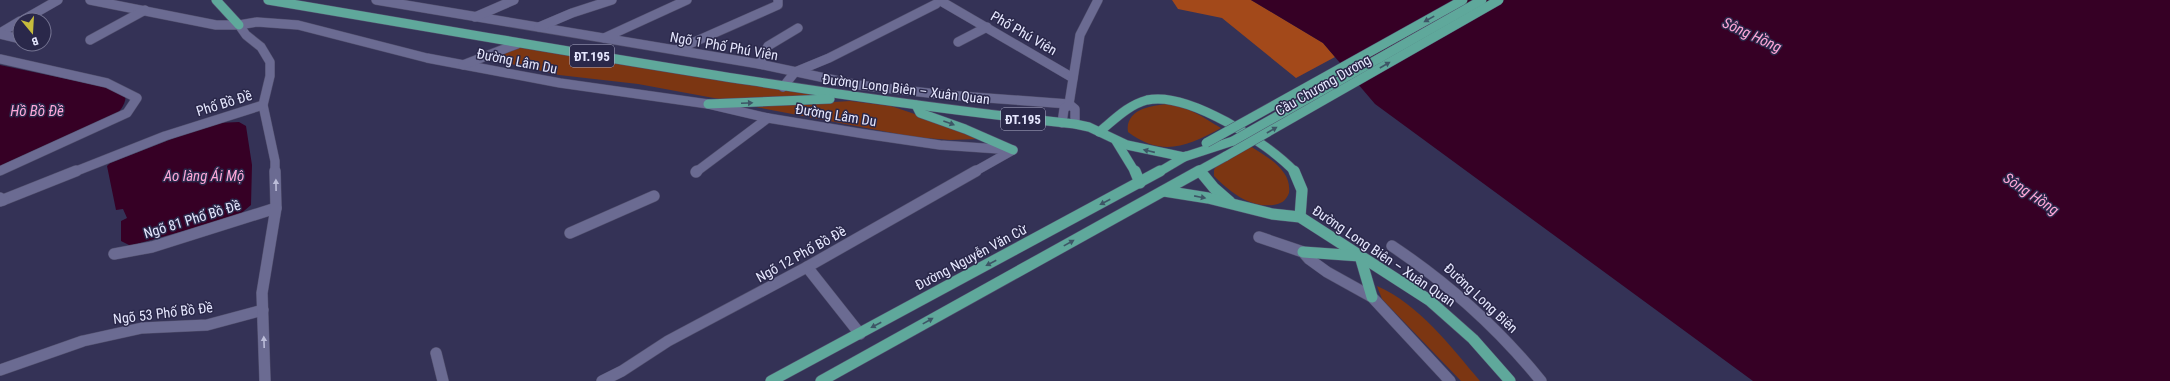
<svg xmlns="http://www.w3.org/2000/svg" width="2170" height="381" font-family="'Roboto Condensed',sans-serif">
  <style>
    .green { fill: #7c3612 }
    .forest { fill: #a3491a }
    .water { fill: #360025 }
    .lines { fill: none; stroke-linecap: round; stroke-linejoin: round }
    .street-far1-casing { stroke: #514f6d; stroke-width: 10 }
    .street-casing { stroke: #514f6d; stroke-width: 12 }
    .secondary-casing { stroke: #514f6d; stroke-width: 12 }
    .primary-far1-casing { stroke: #514f6d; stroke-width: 10 }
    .primary-casing { stroke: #514f6d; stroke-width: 12 }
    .street-far1 { stroke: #6b6b92; stroke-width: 9 }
    .street { stroke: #6b6b92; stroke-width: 11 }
    .secondary { stroke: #6b6b92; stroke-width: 11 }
    .primary-far1 { stroke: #5fa89b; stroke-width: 9 }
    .primary { stroke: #5fa89b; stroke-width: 11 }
    .primary-bridge-casing { stroke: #514f6d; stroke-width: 10; stroke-linecap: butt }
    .primary-bridge { stroke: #5fa89b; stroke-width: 9 }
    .oneway { fill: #3d5566 }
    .oneway2 { fill: #bbbcd8 }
    .labels { text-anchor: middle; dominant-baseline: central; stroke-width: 3; stroke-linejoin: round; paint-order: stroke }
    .shield { fill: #2a284a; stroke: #aeaec8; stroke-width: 1 }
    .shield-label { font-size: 13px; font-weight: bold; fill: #e6e7fe }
    .street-label { font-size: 14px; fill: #e6e7fe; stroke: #2a284a }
    .water-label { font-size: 15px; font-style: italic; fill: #fda7d8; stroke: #2a284a }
  </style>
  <rect width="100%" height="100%" fill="#343256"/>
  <g class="green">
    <path d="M523 46 827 97 730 101 638 84 559 75 481 57Z"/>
    <path d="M850 101 891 106 974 134 978 139 950 140 914 137 756 107Z"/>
    <path d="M1166 104C1187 105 1204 118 1221 128 1187 147 1161 157 1128 132 1125 110 1149 106 1166 104Z"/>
    <path d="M1250 146C1262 154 1276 161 1284 173 1288 178 1290 186 1289 193 1286 201 1281 204 1273 205 1250 208 1230 192 1214 176V170L1216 166Z"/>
    <path d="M1377 286C1420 305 1450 346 1480 381H1461L1382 299Z"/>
  </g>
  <path class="forest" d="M1172 0H1251L1323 43 1335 57 1296 78 1222 18 1178 9Z"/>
  <g class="water">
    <path d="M1251 0H2170V381H1753L1375 104 1323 43Z"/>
    <path d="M0 65 124 91C128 100 123 107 117 114L0 168Z"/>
    <path d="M239 122 246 126 252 165 251 205 238 216 140 243 131 246 121 241V221L127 218 123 209 116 210 107 166 110 163 205 126 217 123Z"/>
  </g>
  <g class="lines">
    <defs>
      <g id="street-far1">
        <path d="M90 0 216 25H239L257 22 298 25 427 58 560 83 708 104 768 118 865 134 940 145 1013 150"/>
        <path d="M376 0 759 64 858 85 946 95 1069 104"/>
        <path d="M939 0 1073 78"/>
        <path d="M475 17 514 0"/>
        <path d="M23 20 58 0"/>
        <path d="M239 25 246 35 261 47 270 62V76L263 105 275 161V172"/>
        <path d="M539 27 572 13 612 0"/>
        <path d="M0 33 20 21"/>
        <path d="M0 34 20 39"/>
        <path d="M604 38 687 0"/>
        <path d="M90 40 145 10"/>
        <path d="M958 42 987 27"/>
        <path d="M676 50 778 5V0"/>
        <path d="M0 59 107 83 137 98 127 113 0 171"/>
        <path d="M759 64 768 46 798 28"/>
        <path d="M463 65 517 44"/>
        <path d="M783 87 795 72 829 58 936 4"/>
        <path d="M1069 104 1075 109V124"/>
        <path d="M1062 123 1064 109 1069 104 1080 35 1098 0"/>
        <path d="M74 172 165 136 263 105"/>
        <path d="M696 172 768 118"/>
        <path d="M974 172 1013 150"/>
      </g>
      <g id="street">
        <path d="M696 172 697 171"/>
        <path d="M0 198 3 200 76 171"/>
        <path d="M570 233 654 196"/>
        <path d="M1259 237 1303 252 1309 259 1327 272 1372 297 1450 381"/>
        <path d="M1392 246C1449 284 1498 328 1541 381"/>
        <path d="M114 254 152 247 276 208"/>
        <path d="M807 267 860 334"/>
        <path d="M436 353 443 381"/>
        <path d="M0 370 83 341 142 328 207 325 263 310"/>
        <path d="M265 381 262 293 276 208 275 171"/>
        <path d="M602 381 622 371 668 341 807 267 976 171"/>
      </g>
      <path id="secondary" d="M0 201 3 200"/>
      <g id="primary-far1">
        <path d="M216 0 239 25"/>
        <path d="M268 0C537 45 804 95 1075 124L1089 127 1127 145 1184 157 1233 141"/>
        <path d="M708 104 830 99"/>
        <path d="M916 105 920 113 965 129 1013 150"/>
        <path d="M1099 132C1114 120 1128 105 1147 100 1188 91 1268 143 1295 172"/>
        <path d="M1116 141 1135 172"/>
        <path d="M1159 172 1186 156"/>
        <path d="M1197 172 1226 156"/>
      </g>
      <g id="primary">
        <path d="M1135 171 1140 183"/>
        <path d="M1200 171 1214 188 1230 202"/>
        <path d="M1294 171 1302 190 1300 217"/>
        <path d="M1164 191 1208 198 1272 214 1300 217 1429 300 1473 339 1510 381"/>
        <path d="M1303 252 1360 256 1372 297"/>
        <path d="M771 381 1160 171"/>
        <path d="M821 381 1199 171"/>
      </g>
    </defs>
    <use href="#street-far1" class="street-far1-casing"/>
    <use href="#street" class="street-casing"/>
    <use href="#secondary" class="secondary-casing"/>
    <use href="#primary-far1" class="primary-far1-casing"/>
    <use href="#primary" class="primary-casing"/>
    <use href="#street-far1" class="street-far1"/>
    <use href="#street" class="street"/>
    <use href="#secondary" class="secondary"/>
    <use href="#primary-far1" class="primary-far1"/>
    <use href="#primary" class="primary"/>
    <defs>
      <g id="primary-bridge">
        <path d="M1233 141 1482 0"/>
        <path d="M1206 143 1463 0"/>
        <path d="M1226 156 1499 0"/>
      </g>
    </defs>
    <use href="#primary-bridge" class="primary-bridge-casing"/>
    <use href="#primary-bridge" class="primary-bridge"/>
  </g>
  <defs><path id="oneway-solid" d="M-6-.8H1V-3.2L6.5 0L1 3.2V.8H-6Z"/></defs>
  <g class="oneway">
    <use href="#oneway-solid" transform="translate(1429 19) rotate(151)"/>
    <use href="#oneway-solid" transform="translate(1385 65) rotate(-30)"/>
    <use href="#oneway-solid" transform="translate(747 103) rotate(-3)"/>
    <use href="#oneway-solid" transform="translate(949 123) rotate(20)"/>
    <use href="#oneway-solid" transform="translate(1272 130) rotate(-30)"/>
    <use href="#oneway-solid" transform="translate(1149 151) rotate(-167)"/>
    <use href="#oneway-solid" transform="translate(1200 197) rotate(11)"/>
    <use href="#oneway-solid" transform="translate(1105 202) rotate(152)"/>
    <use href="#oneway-solid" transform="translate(1069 243) rotate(-29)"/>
    <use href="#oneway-solid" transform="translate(991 263) rotate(152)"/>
    <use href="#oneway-solid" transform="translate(928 321) rotate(-29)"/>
    <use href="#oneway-solid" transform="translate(876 325) rotate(152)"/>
  </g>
  <g class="oneway2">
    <use href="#oneway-solid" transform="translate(276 185) rotate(-91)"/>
    <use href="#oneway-solid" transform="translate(264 342) rotate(-92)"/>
  </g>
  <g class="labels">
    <g class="shield">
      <rect x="570" y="45" width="44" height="22" rx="3"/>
      <rect x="1001" y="108" width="44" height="22" rx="3"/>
    </g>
    <g class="shield-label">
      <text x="592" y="56">ĐT.195</text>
      <text x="1023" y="119">ĐT.195</text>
    </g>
    <g class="street-label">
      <text transform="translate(1024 33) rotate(30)">Phố Phú Viên</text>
      <text transform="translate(724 46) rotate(10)">Ngõ 1 Phố Phú Viên</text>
      <text transform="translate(517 61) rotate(11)">Đường Lâm Du</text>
      <text transform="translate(1323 85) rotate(-30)">Cầu Chương Dương</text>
      <text transform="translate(906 89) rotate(7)">Đường Long Biên – Xuân Quan</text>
      <text transform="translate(224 103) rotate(-17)">Phố Bồ Đề</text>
      <text transform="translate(836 115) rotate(9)">Đường Lâm Du</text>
      <text transform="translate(192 219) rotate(-17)">Ngõ 81 Phố Bồ Đề</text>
      <text transform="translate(801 254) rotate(-29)">Ngõ 12 Phố Bồ Đề</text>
      <text transform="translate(1384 256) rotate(34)">Đường Long Biên – Xuân Quan</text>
      <text transform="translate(971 257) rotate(-28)">Đường Nguyễn Văn Cừ</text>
      <text transform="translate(1481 298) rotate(43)">Đường Long Biên</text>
      <text transform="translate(163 313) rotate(-7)">Ngõ 53 Phố Bồ Đề</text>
    </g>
    <g class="water-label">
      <text transform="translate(1752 35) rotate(25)">Sông Hồng</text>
      <text x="37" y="111">Hồ Bồ Đề</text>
      <text x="204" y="176">Ao làng Ái Mộ</text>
      <text transform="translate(2031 194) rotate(34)">Sông Hồng</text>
    </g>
  </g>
  <g transform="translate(32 32) rotate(162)"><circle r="19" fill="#2a284a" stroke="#757492"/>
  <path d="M0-3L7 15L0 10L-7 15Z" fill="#c6bc3c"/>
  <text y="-6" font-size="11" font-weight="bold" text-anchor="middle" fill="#e6e7fe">B</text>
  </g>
</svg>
